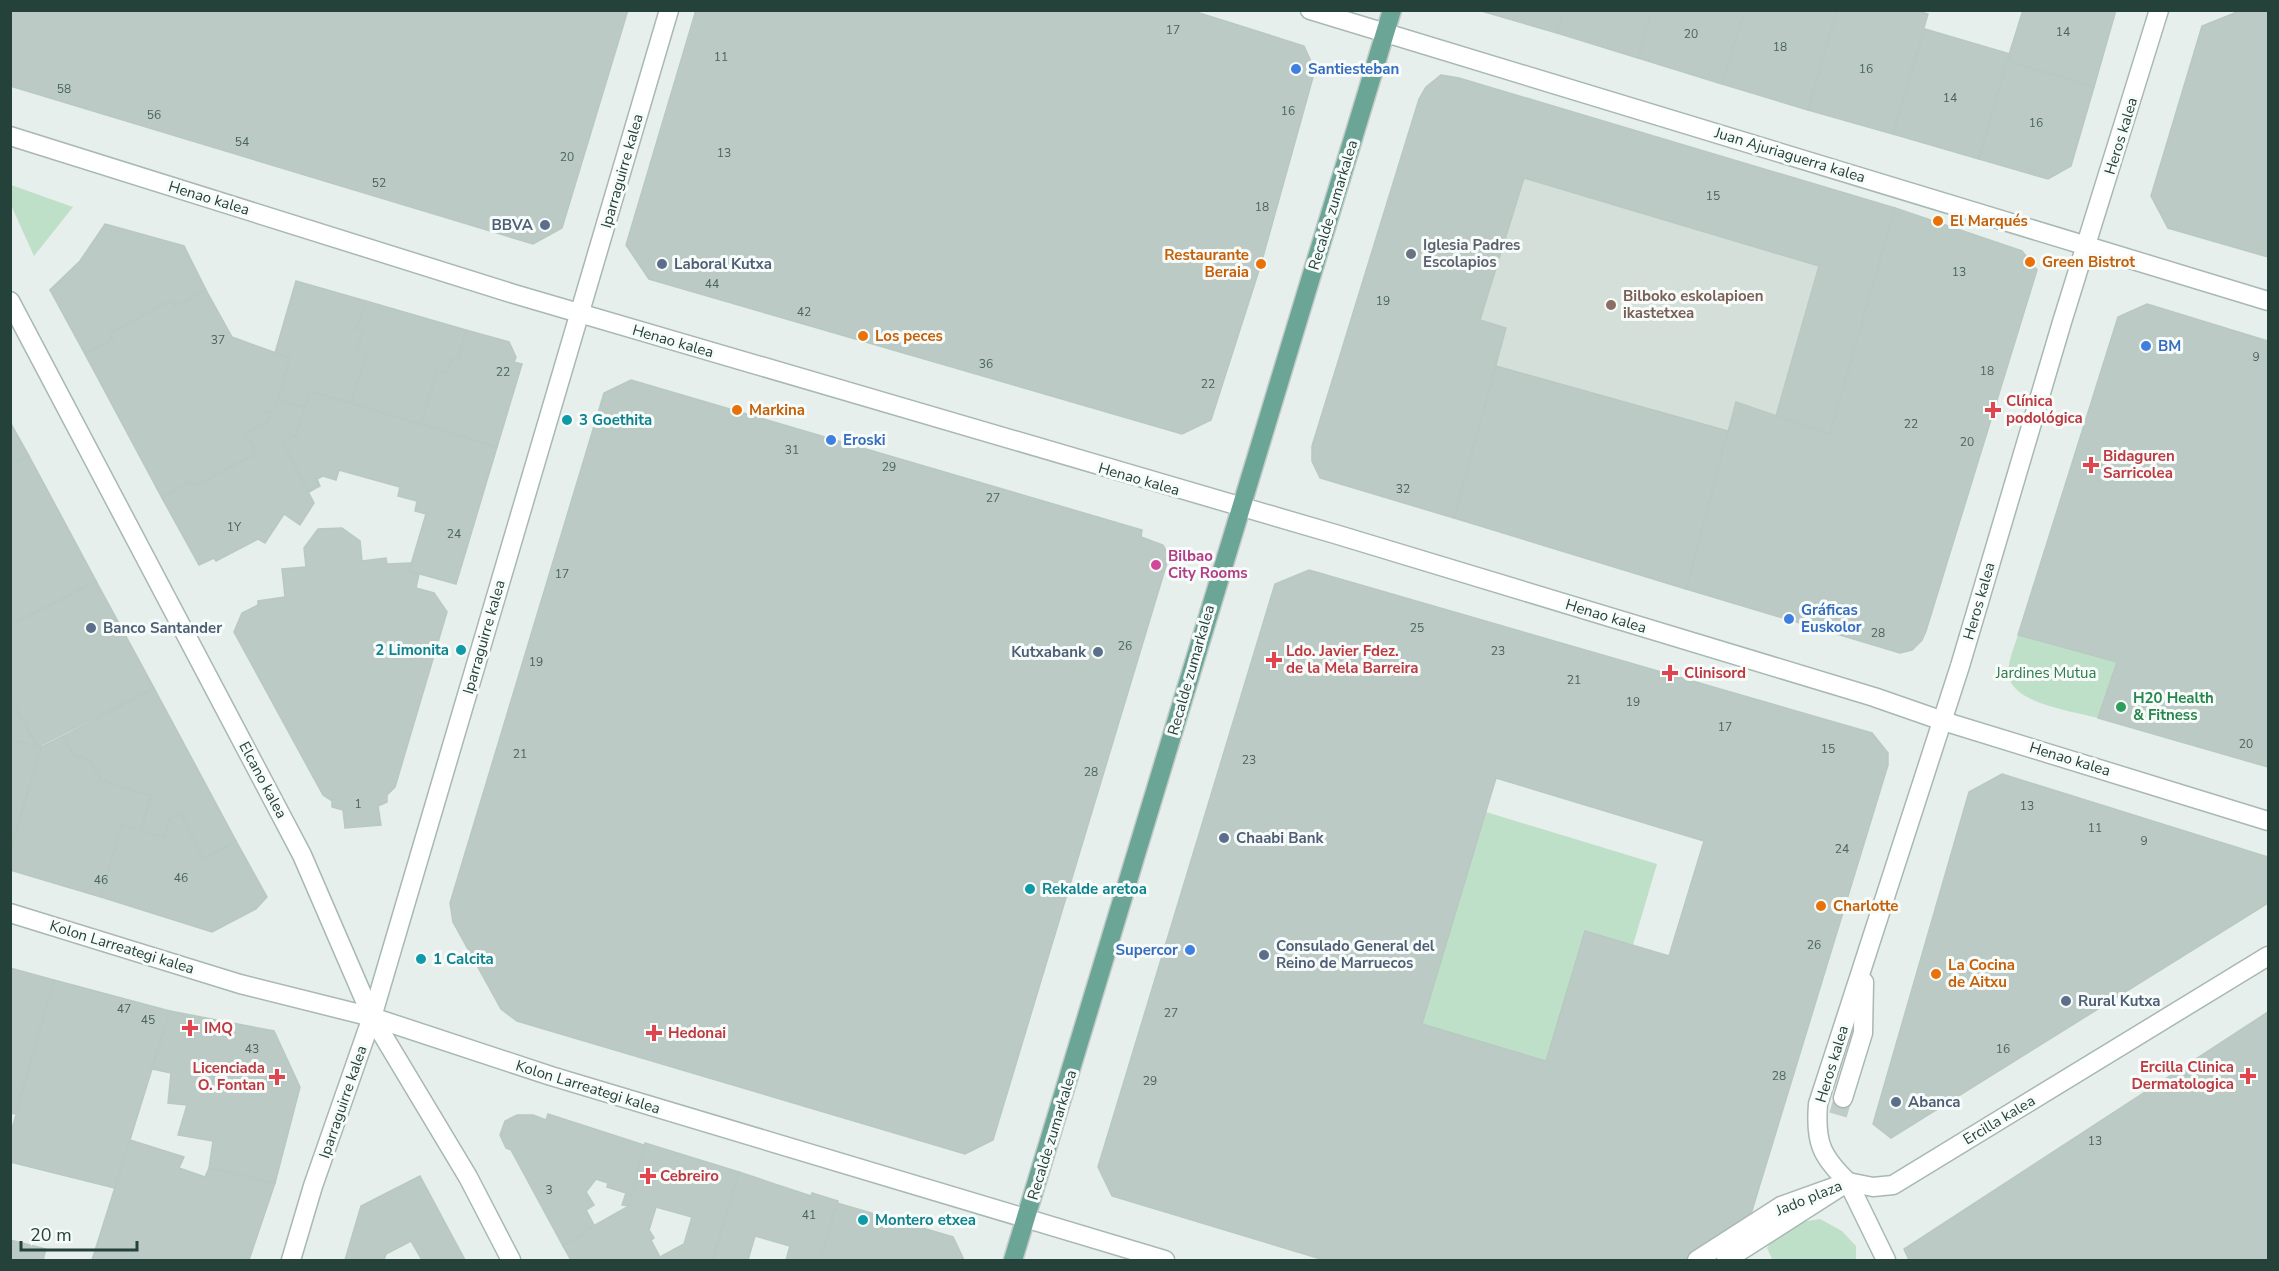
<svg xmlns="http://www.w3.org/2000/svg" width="2279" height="1271" font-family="'Nunito Sans',sans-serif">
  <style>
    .built { fill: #d4dfda }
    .green { fill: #bfe0c8 }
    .building { fill: #bbcac4; stroke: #b8c9c2; stroke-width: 1.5; fill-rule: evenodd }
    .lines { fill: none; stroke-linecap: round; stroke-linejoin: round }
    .minor-tunnel { stroke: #bfccc8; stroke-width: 18; stroke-dasharray: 18 9; stroke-linecap: butt }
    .minor-casing { stroke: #a8b8b2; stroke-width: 21 }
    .major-casing { stroke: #c2cac8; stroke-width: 21 }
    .minor { stroke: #fff; stroke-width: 18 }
    .major { stroke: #6aa596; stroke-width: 18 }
    .shop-dot { fill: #3f7fe0; stroke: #f7fbf9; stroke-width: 2 }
    .food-dot { fill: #e8710a; stroke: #f7fbf9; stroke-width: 2 }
    .service-dot { fill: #5c6f8a; stroke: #f7fbf9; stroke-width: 2 }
    .worship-dot { fill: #6b7280; stroke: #f7fbf9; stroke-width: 2 }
    .education-dot { fill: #8d6e63; stroke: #f7fbf9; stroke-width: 2 }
    .health-dot { fill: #e0444e; stroke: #f7fbf9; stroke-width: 2 }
    .culture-dot { fill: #0f9aa8; stroke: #f7fbf9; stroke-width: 2 }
    .hotel-dot { fill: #d1479c; stroke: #f7fbf9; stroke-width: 2 }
    .leisure-dot { fill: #2e9e5b; stroke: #f7fbf9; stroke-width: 2 }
    .labels { text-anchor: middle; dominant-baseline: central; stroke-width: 6; stroke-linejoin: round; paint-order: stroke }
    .number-label { font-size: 12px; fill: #4a645c }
    .shop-label { font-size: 15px; font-weight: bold; fill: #366cbe; stroke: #f7fbf9; text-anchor: start }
    .street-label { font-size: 15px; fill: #24423a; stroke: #f7fbf9 }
    .food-label { font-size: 15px; font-weight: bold; fill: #c56008; stroke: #f7fbf9; text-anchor: start }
    .service-label { font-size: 15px; font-weight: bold; fill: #4e5e75; stroke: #f7fbf9; text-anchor: start }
    .worship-label { font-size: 15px; font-weight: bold; fill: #5b616d; stroke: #f7fbf9; text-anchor: start }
    .education-label { font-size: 15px; font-weight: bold; fill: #785e54; stroke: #f7fbf9; text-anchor: start }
    .health-label { font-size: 15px; font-weight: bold; fill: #be3a42; stroke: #f7fbf9; text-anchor: start }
    .culture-label { font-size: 15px; font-weight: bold; fill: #0d838f; stroke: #f7fbf9; text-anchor: start }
    .hotel-label { font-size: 15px; font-weight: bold; fill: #b23c85; stroke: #f7fbf9; text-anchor: start }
    .park-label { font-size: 15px; fill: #2d7a4b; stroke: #f7fbf9 }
    .leisure-label { font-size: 15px; font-weight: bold; fill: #27864d; stroke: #f7fbf9; text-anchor: start }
  </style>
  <rect width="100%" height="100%" fill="#e6efeb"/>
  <path class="built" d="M1441 75 1459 78 1895 208 1830 434 1736 403 1686 589 1454 518 1312 446 1419 99 1426 87Z"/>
  <g class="green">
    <path d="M11 185 73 207 34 256 11 205Z"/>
    <path d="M2018 635 2117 662 2098 718C2076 712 2018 704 2010 680 2005 667 2014 648 2018 635Z"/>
    <path d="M1486 812 1657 864 1633 945 1585 931 1546 1061 1422 1024Z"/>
    <path d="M1820 1219 1842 1231 1856 1246V1260L1772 1259 1767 1248C1780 1227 1796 1222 1820 1219Z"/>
  </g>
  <g class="building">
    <path d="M10 10H628L562 228 533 244 10 86Z"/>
    <path d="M696 10H1190L1304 46 1315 70 1261 264 1211 420 1182 434 649 279 626 245Z"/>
    <path d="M1478 10H1564L1557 33Z"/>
    <path d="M1564 10H1652L1638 58 1557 33Z"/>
    <path d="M1652 10H1745L1722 84 1638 58Z"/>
    <path d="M1745 10H1837L1808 110 1722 84Z"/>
    <path d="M1837 10H1915L1928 14 1893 134 1808 110Z"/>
    <path d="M2023 10H2116L2094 87 2007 61Z"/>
    <path d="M2242 10H2268V257L2168 228 2151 196 2202 26Z"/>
    <path d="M1925 29 2010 54 1979 159 1893 134Z"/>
    <path d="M2007 61 2094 87 2071 166 2048 179 1979 159Z"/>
    <path d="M1441 75 1459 78 1895 208 1830 434 1776 416 1819 266 1524 178 1480 320 1506 328 1454 518 1320 478 1312 461V446L1419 99 1426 87Z"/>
    <path d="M1895 208 2022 251 2037 270 1926 631 1922 640 1912 650 1900 653 1686 589 1736 402 1830 434Z"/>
    <path d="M105 224 184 246 206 290 175 306 172 300 110 333 113 340 85 354 50 290 80 261Z"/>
    <path d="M296 281 366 301 356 330 363 332 357 351 367 353 351 403 310 391 305 407 278 400 290 358 275 353Z"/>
    <path d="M206 290 232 337 290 358 275 409 266 413 270 420 245 433 257 453 193 487 190 481 162 498 85 354 113 340 110 333 172 300 175 306Z"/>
    <path d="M366 301 466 330 458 360 452 358 447 373 437 371 421 424 351 403 367 353 357 351 363 332 356 330Z"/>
    <path d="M2147 304 2268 341V767L2098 718 2117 662 2018 635 2118 317Z"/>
    <path d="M466 330 509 342 516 357 514 362 522 364 497 447 421 424 437 371 447 373 452 358 458 360Z"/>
    <path d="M1496 366 1728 431 1686 589 1454 518Z"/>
    <path d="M631 380 1142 530 1141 537 1163 545 1169 556 993 1140 965 1154 517 1021 501 1009 453 922 450 903 604 393Z"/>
    <path d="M310 391 497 447 456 584 409 571 426 514 415 511 417 501 398 496 400 487 339 470 336 480 323 476 317 479 320 486 309 492 282 442 296 435Z"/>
    <path d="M278 400 305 407 296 435 282 442 314 503 300 525 284 514 265 543 258 539 216 561 214 558 199 565 162 498 190 481 193 487 257 453 245 433 270 420 266 413 275 409Z"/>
    <path d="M10 422 29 456 10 466Z"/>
    <path d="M29 456 96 581 10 626V466Z"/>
    <path d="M342 528 360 541 362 561 386 558 387 564 411 563 409 571 419 574 416 588 434 593 447 612 395 787 387 795V802L378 806 381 825 345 828 343 810 332 807V801L323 795 234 632 242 613 258 605V601L285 597 282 569 306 567 304 548 318 529Z"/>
    <path d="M1309 570 1872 733 1888 753V765L1751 1214 1745 1225 1690 1260H1324L1112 1196 1098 1167 1275 584ZM1496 778 1704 841 1669 956 1585 931 1546 1061 1422 1024Z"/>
    <path d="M96 581 154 688 37 747 10 696V626Z"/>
    <path d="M154 688 236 841 203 859 181 814 169 819 165 838 141 830 151 796 101 780 90 760 73 755 63 736Z"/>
    <path d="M10 696 37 747 10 739Z"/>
    <path d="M63 736 73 755 90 760 101 780 151 796 141 830 122 824 101 897 10 870V851L41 747Z"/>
    <path d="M10 739 41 747 10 851Z"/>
    <path d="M2002 774 2268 857V903L1891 1138 1873 1124 1969 792Z"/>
    <path d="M181 814 203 859 236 841 267 897 256 909 212 932 101 897 122 824 165 838 169 819Z"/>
    <path d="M10 968 54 980 16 1114 10 1113Z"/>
    <path d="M54 980 170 1011 115 1188 10 1162V1136Z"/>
    <path d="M170 1011 274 1031 300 1087 275 1183 209 1168 213 1141 178 1135 187 1105 168 1103 171 1073 152 1069Z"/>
    <path d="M2268 1012V1260H1909L1904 1249Z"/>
    <path d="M548 1114 644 1145 629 1206 622 1205 626 1193 607 1187 608 1183 596 1179 586 1192 594 1205 586 1210 594 1225 586 1230 587 1233 563 1246 511 1150 506 1148 500 1135 505 1121 517 1115H533L546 1120Z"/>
    <path d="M130 1140 184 1157 179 1168 205 1177 209 1168 275 1183 249 1260H92Z"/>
    <path d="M645 1143 739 1172 713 1258 709 1260H571L563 1246 587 1233 586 1230 629 1206ZM656 1207 692 1217 684 1244 660 1257 651 1240 654 1238 649 1230Z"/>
    <path d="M739 1172 811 1196 812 1193 838 1201 820 1260H786L790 1246 755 1236 748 1260H713Z"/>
    <path d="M420 1176 465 1260H422L411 1241 386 1254 384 1260H345L361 1206Z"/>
    <path d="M837 1203 953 1237 964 1260H820Z"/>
    <path d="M10 1240 46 1249 43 1260H10Z"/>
  </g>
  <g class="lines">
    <path class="minor-tunnel" d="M1838 1115 1843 1098"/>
    <defs>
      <g id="minor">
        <path d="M1310 10 2268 301"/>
        <path d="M10 136 514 294 1335 534 1874 697 1943 721 2268 821"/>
        <path d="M10 301 302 855 372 1017 468 1177 511 1260"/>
        <path d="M10 913 240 984 372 1017 551 1076 1165 1260"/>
        <path d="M1843 1098 1863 1033 1864 982"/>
        <path d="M1848 1182C1821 1156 1815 1142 1818 1104L1960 666 2062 322 2159 10"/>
        <path d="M291 1260 313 1186 372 1017 669 10"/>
        <path d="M1697 1260 1781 1206 1848 1182 1886 1260"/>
        <path d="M1726 1260 1848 1182 1873 1187 1893 1185 2268 956"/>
      </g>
      <path id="major" d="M1013 1260 1392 10"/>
    </defs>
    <use href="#minor" class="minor-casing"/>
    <use href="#major" class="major-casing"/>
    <use href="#minor" class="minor"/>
    <use href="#major" class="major"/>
  </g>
  <g class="shop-dot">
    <circle cx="1296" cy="69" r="6"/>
    <circle cx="2146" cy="346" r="6"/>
    <circle cx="831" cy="440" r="6"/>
    <circle cx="1789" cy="619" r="6"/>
    <circle cx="1190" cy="950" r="6"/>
  </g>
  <g class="food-dot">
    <circle cx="1938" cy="221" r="6"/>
    <circle cx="2030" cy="262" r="6"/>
    <circle cx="1261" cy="264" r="6"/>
    <circle cx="863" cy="336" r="6"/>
    <circle cx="737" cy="410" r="6"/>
    <circle cx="1821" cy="906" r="6"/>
    <circle cx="1936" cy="974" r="6"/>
  </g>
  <g class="service-dot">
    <circle cx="545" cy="225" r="6"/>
    <circle cx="662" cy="264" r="6"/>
    <circle cx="91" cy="628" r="6"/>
    <circle cx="1098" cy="652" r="6"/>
    <circle cx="1224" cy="838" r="6"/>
    <circle cx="1264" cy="955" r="6"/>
    <circle cx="2066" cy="1001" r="6"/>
    <circle cx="1896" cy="1102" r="6"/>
  </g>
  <circle class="worship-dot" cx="1411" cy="254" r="6"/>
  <circle class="education-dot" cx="1611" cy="305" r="6"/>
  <g class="health-dot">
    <path d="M1990 401h6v6h6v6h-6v6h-6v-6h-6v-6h6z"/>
    <path d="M2088 456h6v6h6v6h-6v6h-6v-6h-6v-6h6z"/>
    <path d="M1271 651h6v6h6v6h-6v6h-6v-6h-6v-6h6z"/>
    <path d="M1667 664h6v6h6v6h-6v6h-6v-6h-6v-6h6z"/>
    <path d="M187 1019h6v6h6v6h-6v6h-6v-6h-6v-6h6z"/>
    <path d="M651 1024h6v6h6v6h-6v6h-6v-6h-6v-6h6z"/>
    <path d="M2245 1067h6v6h6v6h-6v6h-6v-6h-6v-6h6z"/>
    <path d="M274 1068h6v6h6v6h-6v6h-6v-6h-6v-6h6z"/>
    <path d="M645 1167h6v6h6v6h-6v6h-6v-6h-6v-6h6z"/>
  </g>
  <g class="culture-dot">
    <circle cx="567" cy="420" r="6"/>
    <circle cx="461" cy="650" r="6"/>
    <circle cx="1030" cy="889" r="6"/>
    <circle cx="421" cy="959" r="6"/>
    <circle cx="863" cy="1220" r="6"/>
  </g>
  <circle class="hotel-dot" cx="1156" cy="565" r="6"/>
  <circle class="leisure-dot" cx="2121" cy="707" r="6"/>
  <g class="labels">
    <g class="number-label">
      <text x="1173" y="30">17</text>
      <text x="2063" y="32">14</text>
      <text x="1691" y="34">20</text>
      <text x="1780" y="47">18</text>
      <text x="721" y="57">11</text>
      <text x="1866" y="69">16</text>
      <text x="64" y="89">58</text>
      <text x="1950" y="98">14</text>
      <text x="1288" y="111">16</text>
      <text x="154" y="115">56</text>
      <text x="2036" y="123">16</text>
      <text x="242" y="142">54</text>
      <text x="724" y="153">13</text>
      <text x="567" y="157">20</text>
      <text x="379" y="183">52</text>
      <text x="1713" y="196">15</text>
      <text x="1262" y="207">18</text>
      <text x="1959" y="272">13</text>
      <text x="712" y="284">44</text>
      <text x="1383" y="301">19</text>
      <text x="804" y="312">42</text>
      <text x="218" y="340">37</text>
      <text x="2256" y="357">9</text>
      <text x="986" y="364">36</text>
      <text x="1987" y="371">18</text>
      <text x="503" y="372">22</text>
      <text x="1208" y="384">22</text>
      <text x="1911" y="424">22</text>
      <text x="1967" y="442">20</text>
      <text x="792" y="450">31</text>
      <text x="889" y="467">29</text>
      <text x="1403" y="489">32</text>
      <text x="993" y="498">27</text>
      <text x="234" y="527">1Y</text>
      <text x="454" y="534">24</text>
      <text x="562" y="574">17</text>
      <text x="1417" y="628">25</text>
      <text x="1878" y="633">28</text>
      <text x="1125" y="646">26</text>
      <text x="1498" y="651">23</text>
      <text x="536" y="662">19</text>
      <text x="1574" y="680">21</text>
      <text x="1633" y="702">19</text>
      <text x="1725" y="727">17</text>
      <text x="2246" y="744">20</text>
      <text x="1828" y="749">15</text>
      <text x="520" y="754">21</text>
      <text x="1249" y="760">23</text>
      <text x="1091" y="772">28</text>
      <text x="358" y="804">1</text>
      <text x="2027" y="806">13</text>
      <text x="2095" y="828">11</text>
      <text x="2144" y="841">9</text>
      <text x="1842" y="849">24</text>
      <text x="181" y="878">46</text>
      <text x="101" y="880">46</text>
      <text x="1814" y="945">26</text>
      <text x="124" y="1009">47</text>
      <text x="1171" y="1013">27</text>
      <text x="148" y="1020">45</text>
      <text x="252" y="1049">43</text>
      <text x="2003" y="1049">16</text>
      <text x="1779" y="1076">28</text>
      <text x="1150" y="1081">29</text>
      <text x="2095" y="1141">13</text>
      <text x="549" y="1190">3</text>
      <text x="809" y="1215">41</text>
    </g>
    <g class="shop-label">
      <text x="1308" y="69">Santiesteban</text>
      <text x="2158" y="346">BM</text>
      <text x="843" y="440">Eroski</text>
      <text x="1801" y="610">Gráficas<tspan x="1801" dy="17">Euskolor</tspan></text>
      <text x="1178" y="950" text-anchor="end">Supercor</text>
    </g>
    <g class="street-label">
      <text transform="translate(2121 136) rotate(-73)">Heros kalea</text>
      <text transform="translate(1790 155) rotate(17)">Juan Ajuriaguerra kalea</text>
      <text transform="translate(622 171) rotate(-74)">Iparraguirre kalea</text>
      <text transform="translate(209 198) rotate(17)">Henao kalea</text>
      <text transform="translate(1333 205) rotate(-73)">Recalde zumarkalea</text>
      <text transform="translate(673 341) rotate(16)">Henao kalea</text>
      <text transform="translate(1139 479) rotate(16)">Henao kalea</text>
      <text transform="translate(1979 601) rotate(-74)">Heros kalea</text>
      <text transform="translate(1606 616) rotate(17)">Henao kalea</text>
      <text transform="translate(484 637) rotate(-74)">Iparraguirre kalea</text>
      <text transform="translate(1191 670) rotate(-74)">Recalde zumarkalea</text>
      <text transform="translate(2070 759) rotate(17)">Henao kalea</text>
      <text transform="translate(263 780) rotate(62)">Elcano kalea</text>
      <text transform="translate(122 947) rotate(17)">Kolon Larreategi kalea</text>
      <text transform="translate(1832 1064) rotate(-73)">Heros kalea</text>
      <text transform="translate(588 1087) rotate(17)">Kolon Larreategi kalea</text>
      <text transform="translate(343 1102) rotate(-71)">Iparraguirre kalea</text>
      <text transform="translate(1999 1120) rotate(-31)">Ercilla kalea</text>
      <text transform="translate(1052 1135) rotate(-73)">Recalde zumarkalea</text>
      <text transform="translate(1809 1198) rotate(-22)">Jado plaza</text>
    </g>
    <g class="food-label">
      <text x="1950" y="221">El Marqués</text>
      <text x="1249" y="255" text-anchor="end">Restaurante<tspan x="1249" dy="17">Beraia</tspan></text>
      <text x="2042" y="262">Green Bistrot</text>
      <text x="875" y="336">Los peces</text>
      <text x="749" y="410">Markina</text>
      <text x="1833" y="906">Charlotte</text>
      <text x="1948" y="965">La Cocina<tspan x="1948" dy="17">de Aitxu</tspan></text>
    </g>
    <g class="service-label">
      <text x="533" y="225" text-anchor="end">BBVA</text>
      <text x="674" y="264">Laboral Kutxa</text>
      <text x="103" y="628">Banco Santander</text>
      <text x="1086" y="652" text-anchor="end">Kutxabank</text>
      <text x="1236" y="838">Chaabi Bank</text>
      <text x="1276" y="946">Consulado General del<tspan x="1276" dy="17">Reino de Marruecos</tspan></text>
      <text x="2078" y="1001">Rural Kutxa</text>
      <text x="1908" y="1102">Abanca</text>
    </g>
    <g class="worship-label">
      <text x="1423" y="245">Iglesia Padres<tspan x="1423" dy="17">Escolapios</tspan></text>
    </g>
    <g class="education-label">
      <text x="1623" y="296">Bilboko eskolapioen<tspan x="1623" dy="17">ikastetxea</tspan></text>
    </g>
    <g class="health-label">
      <text x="2006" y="401">Clínica<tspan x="2006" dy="17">podológica</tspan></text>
      <text x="2103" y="456">Bidaguren<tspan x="2103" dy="17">Sarricolea</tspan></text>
      <text x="1286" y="651">Ldo. Javier Fdez.<tspan x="1286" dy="17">de la Mela Barreira</tspan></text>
      <text x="1684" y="673">Clinisord</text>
      <text x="204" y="1028">IMQ</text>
      <text x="668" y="1033">Hedonai</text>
      <text x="2234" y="1067" text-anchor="end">Ercilla Clinica<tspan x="2234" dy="17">Dermatologica</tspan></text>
      <text x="265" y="1068" text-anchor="end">Licenciada<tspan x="265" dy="17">O. Fontan</tspan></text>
      <text x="660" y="1176">Cebreiro</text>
    </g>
    <g class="culture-label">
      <text x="579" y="420">3 Goethita</text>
      <text x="449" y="650" text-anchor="end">2 Limonita</text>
      <text x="1042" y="889">Rekalde aretoa</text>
      <text x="433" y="959">1 Calcita</text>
      <text x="875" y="1220">Montero etxea</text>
    </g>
    <g class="hotel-label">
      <text x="1168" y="556">Bilbao<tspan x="1168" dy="17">City Rooms</tspan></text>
    </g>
    <g class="park-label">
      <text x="2046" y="673">Jardines Mutua</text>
    </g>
    <g class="leisure-label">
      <text x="2133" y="698">H20 Health<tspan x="2133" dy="17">&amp; Fitness</tspan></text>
    </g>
  </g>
  <rect width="2279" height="1271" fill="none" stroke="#24423a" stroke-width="24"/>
  <path d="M21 1241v9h116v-9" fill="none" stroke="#24423a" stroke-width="3"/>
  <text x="30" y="1241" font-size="18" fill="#24423a" stroke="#f7fbf9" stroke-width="4.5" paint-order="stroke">20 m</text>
</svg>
